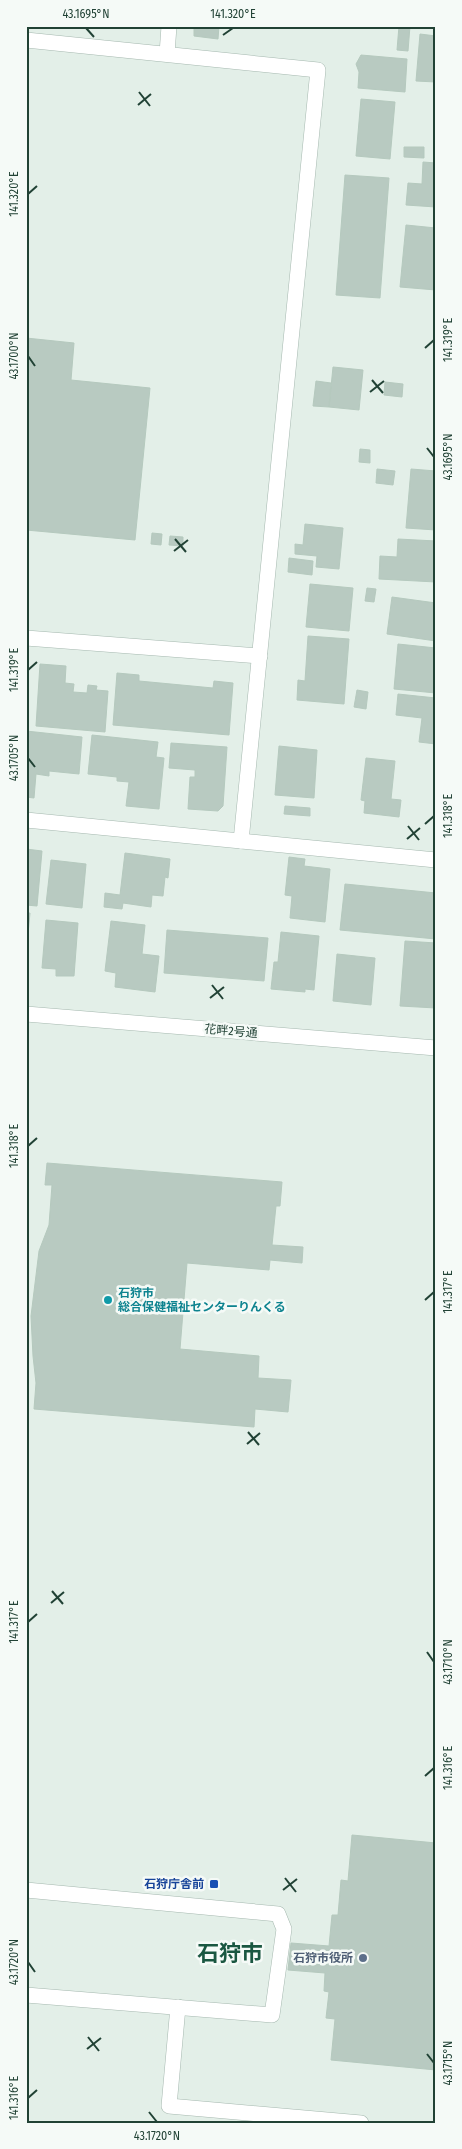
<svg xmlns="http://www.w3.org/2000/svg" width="462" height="2149" font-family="'Fira Sans Condensed','Noto Sans JP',sans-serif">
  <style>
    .building { fill: #b8cac1; stroke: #b5c9be }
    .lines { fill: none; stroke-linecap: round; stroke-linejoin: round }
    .minor-casing { stroke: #a5b8af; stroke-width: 16 }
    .minor { stroke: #fff; stroke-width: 15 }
    .ticks { fill: none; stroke: #214235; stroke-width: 2 }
    .culture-dot { fill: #0f9aa8; stroke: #f5faf7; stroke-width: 2 }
    .transit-dot { fill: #1a4fb4; stroke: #f5faf7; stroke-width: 2 }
    .service-dot { fill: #5c6f8a; stroke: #f5faf7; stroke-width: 2 }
    .labels { text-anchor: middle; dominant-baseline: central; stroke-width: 5; stroke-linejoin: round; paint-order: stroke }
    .street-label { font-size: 12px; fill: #214235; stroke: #f5faf7 }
    .culture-label { font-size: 12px; font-weight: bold; fill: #0d838f; stroke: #f5faf7; text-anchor: start }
    .transit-label { font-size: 12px; font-weight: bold; fill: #164399; stroke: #f5faf7; text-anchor: end }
    .service-label { font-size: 12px; font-weight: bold; fill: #4e5e75; stroke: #f5faf7; text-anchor: end }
    .town-label { font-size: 22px; font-weight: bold; fill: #1a5741; stroke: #f5faf7 }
    .neatline { fill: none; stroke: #214235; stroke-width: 2 }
    .ticks-label { font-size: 12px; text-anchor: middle; fill: #214235 }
  </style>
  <rect width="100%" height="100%" fill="#e3efe8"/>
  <g class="building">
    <path d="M194 26H219L218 39 194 36Z"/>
    <path d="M399 26H410L408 51 397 50Z"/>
    <path d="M420 34 436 36V82L416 81Z"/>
    <path d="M361 55 407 59 405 92 358 88 359 72 356 64Z"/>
    <path d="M361 99 395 102 390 159 356 156Z"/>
    <path d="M404 147H424V158L404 157Z"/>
    <path d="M423 162 436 163V207L406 205 408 183 422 184Z"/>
    <path d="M345 175 389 178 380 298 336 295Z"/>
    <path d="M406 225 436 228V290L400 287Z"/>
    <path d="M26 338 74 343 71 380 150 388 135 540 26 530Z"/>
    <path d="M333 367 363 370 359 410 329 407Z"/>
    <path d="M316 381 331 383 329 407 313 406Z"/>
    <path d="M385 382 403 384 402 397 384 395Z"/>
    <path d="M360 449 370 450V463L359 462Z"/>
    <path d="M377 469 395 471 393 485 376 483Z"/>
    <path d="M411 469 436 471V530L406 528Z"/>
    <path d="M305 524 343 528 339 569 316 567 317 556 295 554V544L303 545Z"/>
    <path d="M152 533 162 534 161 545 151 544Z"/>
    <path d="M170 536 183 537V546L169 545Z"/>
    <path d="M398 539 436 541V582L379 579 380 556 397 557Z"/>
    <path d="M289 558 313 561 312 575 288 572Z"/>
    <path d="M310 584 353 588 349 631 306 627Z"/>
    <path d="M367 588 376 589 374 602 365 601Z"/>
    <path d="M392 597 436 603V641L387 634Z"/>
    <path d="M308 636 349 639 344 704 297 700 298 680 305 681Z"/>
    <path d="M398 644 436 648V693L394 689Z"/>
    <path d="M40 664 66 666 65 683 74 684 73 692 87 693 88 685 97 686 96 690 108 691 105 732 36 726Z"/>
    <path d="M117 673 139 675V681L213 688 214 681 233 683 229 735 113 725Z"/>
    <path d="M357 690 368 692 366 709 354 707Z"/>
    <path d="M398 694 436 698V744L419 742 422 718 396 715Z"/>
    <path d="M26 731 82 737 79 774 49 771V776L36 774 34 798 26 797Z"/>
    <path d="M92 735 158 742 156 757 164 758 159 809 126 806 129 782 117 781V777L88 774Z"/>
    <path d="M171 743 227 747 223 806 218 811 188 809 190 777H195V770L169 768Z"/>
    <path d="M279 746 317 750 314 798 275 795Z"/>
    <path d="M366 758 395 761 391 799 401 800 399 817 364 813 365 801 361 800Z"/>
    <path d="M285 806 310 808V816L284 814Z"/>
    <path d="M26 849 42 851 37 906 26 905Z"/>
    <path d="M125 853 170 859 168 878 165 877 163 896 152 895 151 907 123 903 122 909 104 907 105 893 120 895Z"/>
    <path d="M289 857 305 859 304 866 330 869 325 922 290 918 292 896 285 895Z"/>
    <path d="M51 860 86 864 82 908 46 904Z"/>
    <path d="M345 884 436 893V939L340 930Z"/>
    <path d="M26 913H30L26 955Z"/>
    <path d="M46 920 78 923 74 976H56V969L42 968Z"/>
    <path d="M111 921 145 925 142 954 159 956 155 992 115 987 116 973 105 971Z"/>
    <path d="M167 930 268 938 264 981 164 973Z"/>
    <path d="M281 932 319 936 314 990 305 989V992L271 989 274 962H278Z"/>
    <path d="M405 941 436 943V1008L400 1006Z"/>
    <path d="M337 954 375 958 371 1005 333 1001Z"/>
    <path d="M47 1163 282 1182 280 1206H276L272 1245 303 1247 302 1263 270 1260 269 1270 187 1263 180 1349 259 1356 258 1378 291 1380 288 1412 255 1409 254 1427 34 1409 36 1383 33 1356 31 1316 39 1251 49 1225 52 1185H45Z"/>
    <path d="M352 1835 436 1843V2070L331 2060 335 2019 326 2018 329 1992 324 1991 325 1973 288 1970 291 1943 329 1946 332 1915H338L341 1880 348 1881Z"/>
  </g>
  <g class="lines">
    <defs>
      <g id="minor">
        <path d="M26 40 318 70 241 841"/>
        <path d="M167 54 169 26"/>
        <path d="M26 638 260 656"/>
        <path d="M26 820 436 860"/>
        <path d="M26 1014 436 1048"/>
        <path d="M26 1890 278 1914 284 1929 272 2015 26 1995"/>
        <path d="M178 2007 169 2106 361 2123"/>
      </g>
    </defs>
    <use href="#minor" class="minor-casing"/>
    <use href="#minor" class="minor"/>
  </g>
  <path class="ticks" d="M86 28 94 37M223 35 233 28M139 92 150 106M138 105 151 94M28 194 37 186M425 348 434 340M28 356 35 366M372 380 383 393M370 392 384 381M427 448 434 457M175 539 186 552M174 551 188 540M28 670 37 662M28 758 35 767M425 824 434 816M408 826 419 840M407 839 420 828M212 985 223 999M210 998 224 987M28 1146 37 1138M425 1300 434 1292M248 1432 259 1445M247 1444 260 1433M52 1591 63 1604M51 1603 64 1592M28 1622 37 1614M427 1652 434 1662M425 1776 434 1768M285 1878 296 1892M283 1890 297 1879M28 1962 35 1972M88 2037 99 2051M87 2049 101 2038M427 2054 434 2063M28 2098 37 2090M149 2112 157 2122"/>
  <circle class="culture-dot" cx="108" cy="1300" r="5"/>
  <rect class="transit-dot" x="209" y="1879" width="10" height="10" rx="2.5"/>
  <circle class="service-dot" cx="363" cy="1958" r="5"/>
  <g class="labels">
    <g class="street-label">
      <text transform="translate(231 1031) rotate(5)">花畔2号通</text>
    </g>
    <g class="culture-label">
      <text x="118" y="1293">石狩市<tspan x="118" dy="14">総合保健福祉センターりんくる</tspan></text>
    </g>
    <g class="transit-label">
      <text x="204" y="1884">石狩庁舎前</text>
    </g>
    <g class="service-label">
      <text x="353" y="1958">石狩市役所</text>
    </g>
    <g class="town-label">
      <text x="230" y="1953">石狩市</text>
    </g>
  </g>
  <rect width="462" height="2149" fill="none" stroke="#f5faf7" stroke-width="55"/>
  <rect x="28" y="28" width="406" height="2094" class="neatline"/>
  <g class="ticks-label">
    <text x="86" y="18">43.1695°N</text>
    <text x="233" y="18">141.320°E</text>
    <text transform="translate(14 194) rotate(-90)" y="4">141.320°E</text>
    <text transform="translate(448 340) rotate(-90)" y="4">141.319°E</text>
    <text transform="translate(14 356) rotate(-90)" y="4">43.1700°N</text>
    <text transform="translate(448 457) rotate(-90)" y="4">43.1695°N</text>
    <text transform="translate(14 670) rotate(-90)" y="4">141.319°E</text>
    <text transform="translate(14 758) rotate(-90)" y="4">43.1705°N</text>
    <text transform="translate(448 816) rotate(-90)" y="4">141.318°E</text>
    <text transform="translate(14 1146) rotate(-90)" y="4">141.318°E</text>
    <text transform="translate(448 1292) rotate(-90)" y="4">141.317°E</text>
    <text transform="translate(14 1622) rotate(-90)" y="4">141.317°E</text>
    <text transform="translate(448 1662) rotate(-90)" y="4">43.1710°N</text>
    <text transform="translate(448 1768) rotate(-90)" y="4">141.316°E</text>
    <text transform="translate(14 1962) rotate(-90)" y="4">43.1720°N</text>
    <text transform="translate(448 2063) rotate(-90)" y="4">43.1715°N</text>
    <text transform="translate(14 2098) rotate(-90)" y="4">141.316°E</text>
    <text x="157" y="2140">43.1720°N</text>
  </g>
</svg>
